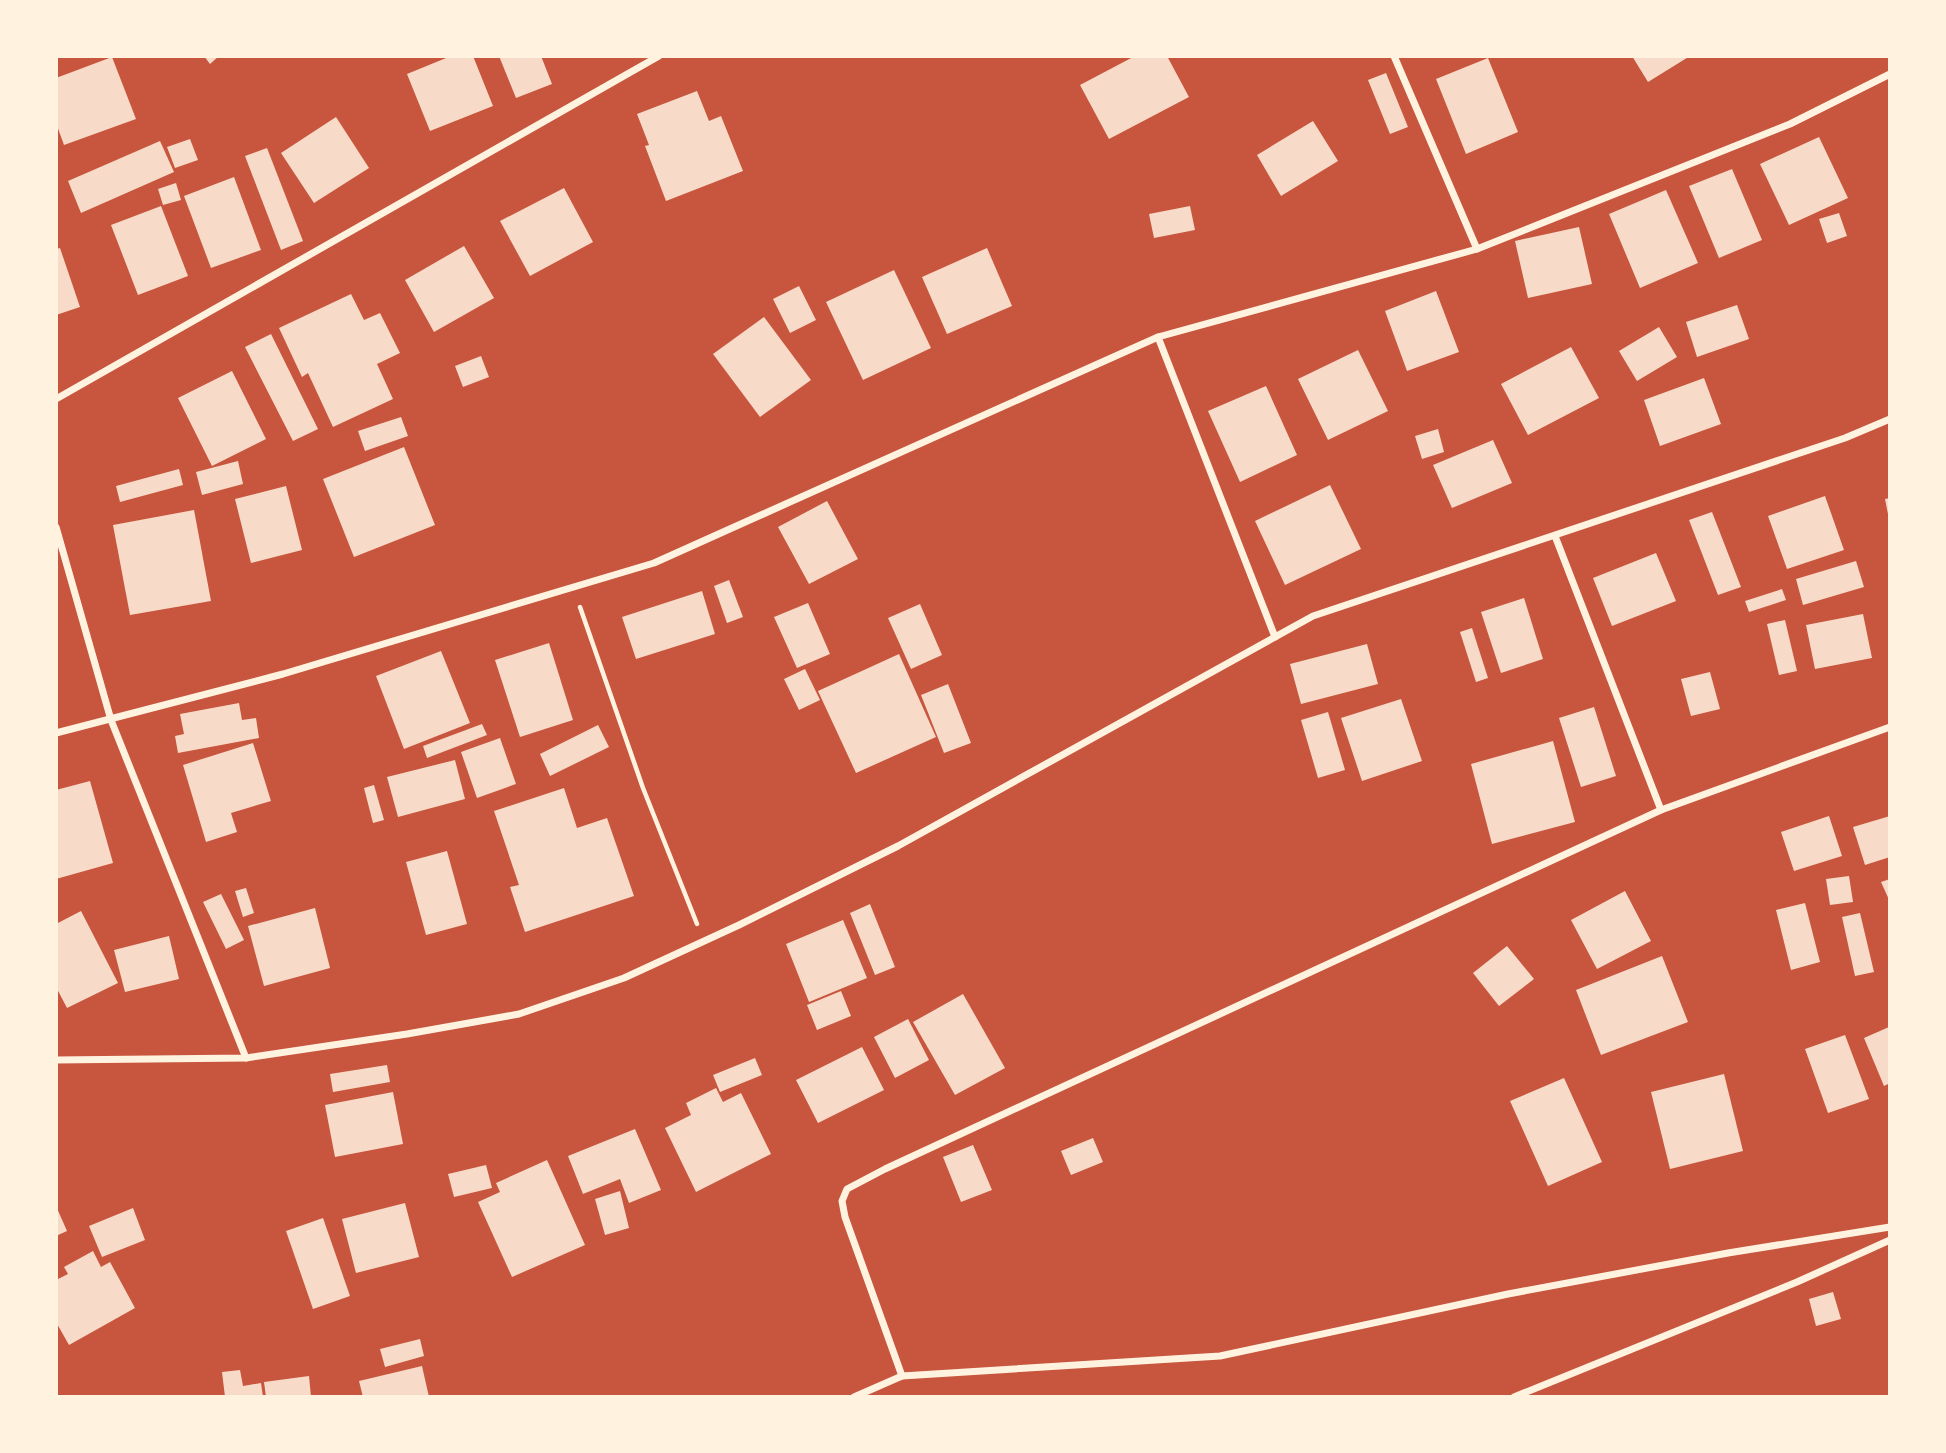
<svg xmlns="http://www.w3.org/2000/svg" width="1946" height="1453" font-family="'Roboto Condensed',sans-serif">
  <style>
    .building { fill: #f7dbc8 }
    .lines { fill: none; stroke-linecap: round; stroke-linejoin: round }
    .path { stroke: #fff3e0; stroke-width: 4.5 }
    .minor { stroke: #fff3e0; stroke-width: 7 }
  </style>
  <rect width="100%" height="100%" fill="#c8553d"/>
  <g class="building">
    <path d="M204 56H219L210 64Z"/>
    <path d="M451 56H473L493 106 430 131 407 74Z"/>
    <path d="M499 56H541L552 84 516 98Z"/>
    <path d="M1135 56H1167L1189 97 1109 139 1080 85Z"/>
    <path d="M1632 56H1690L1648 82Z"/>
    <path d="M112 57 136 119 64 145 56 123V78Z"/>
    <path d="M1488 58 1518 132 1466 154 1436 79Z"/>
    <path d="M1386 73 1408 127 1390 134 1368 80Z"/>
    <path d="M697 91 709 121 721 116 743 171 666 201 645 146 649 145 637 114Z"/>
    <path d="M336 117 369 168 314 203 281 153Z"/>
    <path d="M1313 121 1338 161 1281 196 1257 155Z"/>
    <path d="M1819 137 1848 198 1789 225 1760 164Z"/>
    <path d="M190 139 198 160 175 168 167 147Z"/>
    <path d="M160 141 174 172 81 213 68 181Z"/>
    <path d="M267 148 303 241 281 250 245 156Z"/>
    <path d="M1732 169 1762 240 1719 258 1689 186Z"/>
    <path d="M234 177 261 250 211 268 184 196Z"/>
    <path d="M176 183 181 200 163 205 158 189Z"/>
    <path d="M564 188 593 242 530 276 500 221Z"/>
    <path d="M1666 190 1698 263 1640 288 1609 214Z"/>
    <path d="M161 206 188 276 138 295 111 225Z"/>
    <path d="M1190 206 1195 230 1154 238 1149 214Z"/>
    <path d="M1839 213 1847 236 1827 243 1819 219Z"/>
    <path d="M1579 227 1592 284 1528 298 1515 241Z"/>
    <path d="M464 246 494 298 434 332 405 280Z"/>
    <path d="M60 248 80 307 56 315V249Z"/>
    <path d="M987 248 1012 306 947 334 922 277Z"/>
    <path d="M894 270 931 348 863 380 826 302Z"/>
    <path d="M799 286 816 320 790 333 773 299Z"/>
    <path d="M1436 291 1459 352 1407 371 1385 311Z"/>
    <path d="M351 294 364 320 380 313 400 353 377 364 393 399 333 427 308 373 302 377 279 328Z"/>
    <path d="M1737 305 1749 339 1697 357 1686 322Z"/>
    <path d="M764 317 811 380 760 417 713 354Z"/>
    <path d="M1659 327 1677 357 1637 381 1619 351Z"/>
    <path d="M271 334 318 429 293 441 245 347Z"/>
    <path d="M1571 347 1599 398 1528 435 1501 384Z"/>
    <path d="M1358 350 1388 411 1328 440 1298 379Z"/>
    <path d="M481 356 489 377 463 387 455 366Z"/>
    <path d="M232 371 266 439 212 466 178 398Z"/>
    <path d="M1704 378 1721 424 1660 446 1644 400Z"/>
    <path d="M1266 386 1297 455 1240 482 1208 411Z"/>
    <path d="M401 417 408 436 365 451 358 431Z"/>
    <path d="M1438 429 1444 452 1422 459 1415 436Z"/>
    <path d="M1493 440 1512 483 1452 508 1433 465Z"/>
    <path d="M404 447 435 525 354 557 323 479Z"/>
    <path d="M238 461 243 484 202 495 196 472Z"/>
    <path d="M179 469 183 485 120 502 116 486Z"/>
    <path d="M1330 485 1361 549 1285 585 1255 521Z"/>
    <path d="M286 486 302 550 251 563 235 499Z"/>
    <path d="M1825 496 1844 550 1787 569 1768 516Z"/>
    <path d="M1890 498V519H1889L1885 499Z"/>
    <path d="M827 501 858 559 809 584 778 527Z"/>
    <path d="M194 510 211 601 130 615 113 525Z"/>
    <path d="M1712 512 1741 587 1718 595 1689 520Z"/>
    <path d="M1656 553 1676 601 1612 626 1593 578Z"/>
    <path d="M1856 561 1864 587 1803 605 1796 579Z"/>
    <path d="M729 580 743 617 727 623 714 586Z"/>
    <path d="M1782 589 1786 600 1749 612 1745 601Z"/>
    <path d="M702 591 715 634 636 659 622 617Z"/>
    <path d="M1524 598 1543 659 1501 673 1481 612Z"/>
    <path d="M808 603 830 654 797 668 774 617Z"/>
    <path d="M920 604 942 655 911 669 888 618Z"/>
    <path d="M1863 614 1872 658 1815 669 1806 625Z"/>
    <path d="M1785 620 1797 671 1779 675 1767 624Z"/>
    <path d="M1472 628 1488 678 1476 682 1460 632Z"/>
    <path d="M549 643 573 720 520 737 495 660Z"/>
    <path d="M1367 644 1378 684 1301 704 1290 664Z"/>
    <path d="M441 651 470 723 404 749 376 676Z"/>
    <path d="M899 654 936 737 856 773 818 691Z"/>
    <path d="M805 669 820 700 799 710 784 679Z"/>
    <path d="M1710 672 1720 709 1691 716 1681 679Z"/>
    <path d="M948 684 971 743 944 753 921 695Z"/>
    <path d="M1401 699 1422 761 1362 781 1341 718Z"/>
    <path d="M239 703 242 720 256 718 259 738 178 753 175 736 184 734 180 714Z"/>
    <path d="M1594 707 1616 776 1581 787 1559 718Z"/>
    <path d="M1328 712 1345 770 1318 778 1301 720Z"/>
    <path d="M482 724 487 735 427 758 423 746Z"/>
    <path d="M598 725 609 747 550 776 540 754Z"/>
    <path d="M500 738 516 784 477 798 461 752Z"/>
    <path d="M1553 741 1575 822 1492 844 1471 764Z"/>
    <path d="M253 743 271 801 231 813 237 832 206 842 183 765Z"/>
    <path d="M455 760 465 799 398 817 387 777Z"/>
    <path d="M90 781 113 863 56 879V790Z"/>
    <path d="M374 785 384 820 373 823 364 788Z"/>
    <path d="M564 788 577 828 607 818 634 896 525 932 510 887 519 885 494 811Z"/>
    <path d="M1829 816 1842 856 1794 871 1781 832Z"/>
    <path d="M1890 816V857L1865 865 1853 827Z"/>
    <path d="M447 851 467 924 426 935 406 862Z"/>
    <path d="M1849 876 1853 902 1830 905 1826 879Z"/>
    <path d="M1890 879V902L1881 882Z"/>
    <path d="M246 888 254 913 243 917 235 891Z"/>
    <path d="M1625 891 1651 941 1597 969 1571 920Z"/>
    <path d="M221 894 244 940 226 949 203 902Z"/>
    <path d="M1805 903 1820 962 1791 970 1776 910Z"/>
    <path d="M870 904 895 967 875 975 850 913Z"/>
    <path d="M315 908 330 968 264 986 248 926Z"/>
    <path d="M81 911 118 983 67 1008 56 987V924Z"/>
    <path d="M1860 913 1874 972 1855 976 1842 917Z"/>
    <path d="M843 920 867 978 809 1002 786 944Z"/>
    <path d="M169 936 179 979 125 992 114 950Z"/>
    <path d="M1507 946 1534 979 1499 1006 1473 973Z"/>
    <path d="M1662 956 1688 1022 1601 1055 1576 990Z"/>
    <path d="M841 991 851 1016 817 1030 807 1005Z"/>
    <path d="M963 994 1005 1068 955 1095 913 1022Z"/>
    <path d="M908 1019 929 1060 895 1078 874 1037Z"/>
    <path d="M1889 1027 1890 1083 1884 1086 1864 1038Z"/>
    <path d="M1845 1035 1869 1099 1828 1113 1805 1049Z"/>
    <path d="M862 1047 884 1090 818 1123 796 1080Z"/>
    <path d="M755 1058 762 1075 720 1092 713 1075Z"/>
    <path d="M387 1065 390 1082 333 1092 330 1074Z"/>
    <path d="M1724 1074 1743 1151 1670 1169 1651 1092Z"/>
    <path d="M1564 1078 1602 1162 1548 1186 1510 1101Z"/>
    <path d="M716 1088 723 1102 741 1093 771 1154 696 1192 665 1128 691 1115 686 1103Z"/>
    <path d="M393 1092 403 1144 335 1157 325 1105Z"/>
    <path d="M635 1129 661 1190 629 1203 620 1179 583 1194 568 1156Z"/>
    <path d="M1093 1138 1103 1162 1071 1175 1061 1151Z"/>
    <path d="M973 1145 992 1190 961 1202 943 1157Z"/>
    <path d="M547 1160 585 1245 512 1277 478 1202 500 1192 496 1183Z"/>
    <path d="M486 1165 492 1188 454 1197 448 1174Z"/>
    <path d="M620 1191 629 1228 605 1235 595 1199Z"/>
    <path d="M405 1203 419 1257 356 1273 342 1219Z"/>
    <path d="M56 1206 67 1231 56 1236Z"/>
    <path d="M133 1208 145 1240 102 1257 89 1226Z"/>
    <path d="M323 1218 350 1296 313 1309 286 1231Z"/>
    <path d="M93 1251 101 1267 110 1262 135 1308 69 1345 56 1322V1280L68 1274 64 1267Z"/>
    <path d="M1833 1292 1841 1319 1816 1326 1809 1299Z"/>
    <path d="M420 1339 424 1356 385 1367 380 1349Z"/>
    <path d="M422 1366 429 1397H363L359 1381Z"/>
    <path d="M240 1370 243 1386 261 1383 263 1397H225L222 1372Z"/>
    <path d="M309 1376 311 1397H266L264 1382Z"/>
  </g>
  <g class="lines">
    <path class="path" d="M580 607 643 788 697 924"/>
    <g class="minor">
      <path d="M1394 56 1477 249"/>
      <path d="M1158 337 1275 637"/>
      <path d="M56 399 659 56"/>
      <path d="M56 527 111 720 246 1058"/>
      <path d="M1555 536 1661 810"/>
      <path d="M56 733 283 674 654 563 1158 337 1477 249 1790 124 1890 74"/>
      <path d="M56 1060 246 1058 407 1034 519 1014 624 978 739 925 898 846 1313 616 1845 438 1890 419"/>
      <path d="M902 1376 845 1217 842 1201 847 1189 885 1169 1661 810 1890 727"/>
      <path d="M854 1397 902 1376 1220 1356 1508 1294 1728 1253 1890 1227"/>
      <path d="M1514 1397 1797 1282 1890 1240"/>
    </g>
  </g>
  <rect width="1946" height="1453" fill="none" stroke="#fff3e0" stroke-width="116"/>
</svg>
